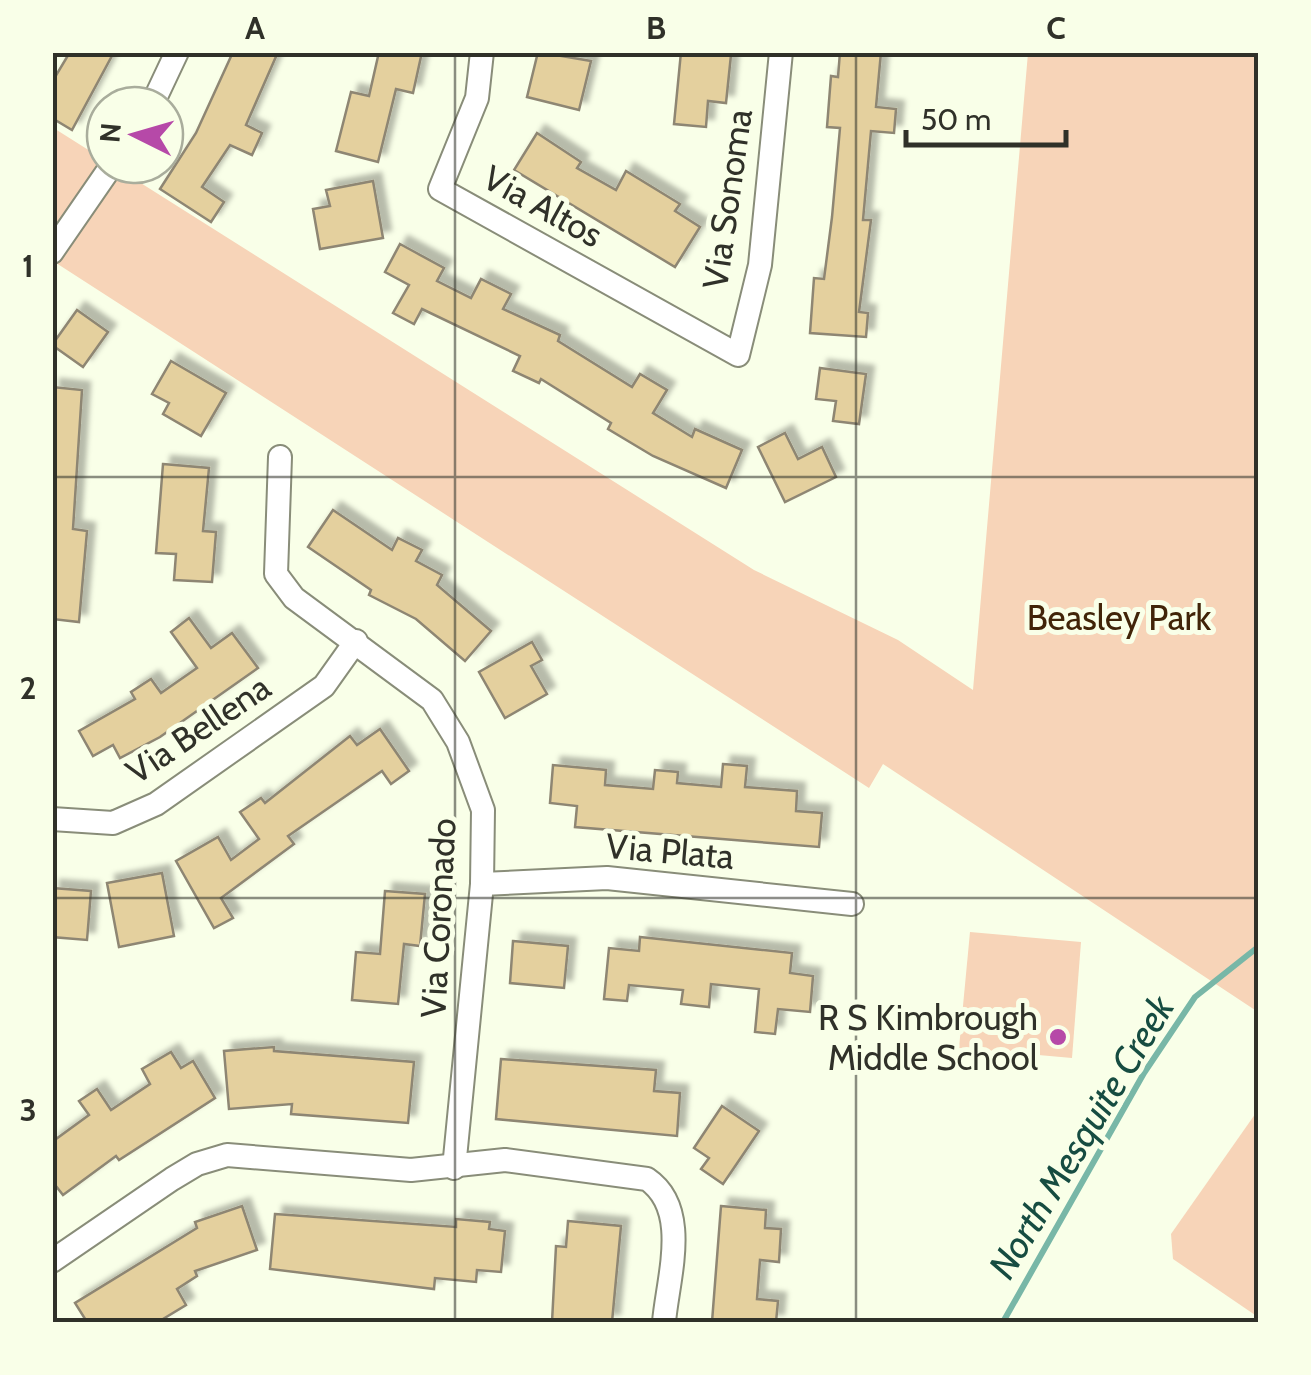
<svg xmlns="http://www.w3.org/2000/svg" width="1311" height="1375" font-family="Cabin,sans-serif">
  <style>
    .green { fill: #f7d4b8 }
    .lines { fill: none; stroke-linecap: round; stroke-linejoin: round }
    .stream { stroke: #78b7a7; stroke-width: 6 }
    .building { fill: #e4d09e; stroke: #8e8673; stroke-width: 2.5; filter: url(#shadow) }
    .minor-casing { stroke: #898d79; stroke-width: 26 }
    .minor { stroke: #fff; stroke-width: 22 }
    .grid { fill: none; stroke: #303129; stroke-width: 2.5; stroke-opacity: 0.55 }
    .poi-dot { fill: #b649a8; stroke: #f9ffe8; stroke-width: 4 }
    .labels { text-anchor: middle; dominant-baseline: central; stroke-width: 10; stroke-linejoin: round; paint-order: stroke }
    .street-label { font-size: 35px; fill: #303129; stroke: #f9ffe8 }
    .park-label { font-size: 35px; fill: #412408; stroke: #f9ffe8 }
    .poi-label { font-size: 35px; fill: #303129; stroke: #f9ffe8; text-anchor: end }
    .water-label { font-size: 38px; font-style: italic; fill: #164c41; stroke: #f9ffe8 }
    .neatline { fill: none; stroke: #303129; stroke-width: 4 }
    .grid-label { font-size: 32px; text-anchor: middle; font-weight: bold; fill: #303129 }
  </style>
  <defs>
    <filter id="shadow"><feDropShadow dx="8" dy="-8" stdDeviation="2.5" flood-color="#0004"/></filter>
  </defs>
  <rect width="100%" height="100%" fill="#f9ffe8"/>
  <g class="green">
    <path d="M1028 53H1258V1012L883 764 869 788 53 261 52 127 754 570 898 640 973 690Z"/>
    <path d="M970 932 1081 942 1072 1058 959 1048Z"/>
    <path d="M1258 1110V1317L1173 1259 1171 1234Z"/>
  </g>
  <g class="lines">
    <path class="stream" d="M1003 1322 1144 1073 1195 997 1258 947"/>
  </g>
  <g class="building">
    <path d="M70 52H114L72 130 52 118V82Z"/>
    <path d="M233 52H278L246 125 262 133 252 155 230 145 202 187 224 202 211 222 160 189 196 133Z"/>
    <path d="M379 52H422L413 93 396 89 378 162 336 151 351 92 369 96Z"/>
    <path d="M538 52 591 61 579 110 527 97Z"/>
    <path d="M681 52 731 55 726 103 708 101 706 127 674 124Z"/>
    <path d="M840 52H881L876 107 896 109 894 133 871 131 863 220H871L859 312 868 313 866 337 810 333 814 278 824 279 832 217 840 128 827 127 831 76 838 77Z"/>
    <path d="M537 133 581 162 577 168 616 190 626 171 680 204 675 211 700 227 675 267 514 170Z"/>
    <path d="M373 181 383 238 320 249 313 209 330 206 326 190Z"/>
    <path d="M400 244 444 268 437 281 471 298 481 279 511 294 503 309 560 335 558 341 632 387 640 374 667 390 653 413 692 437 695 429 742 450 726 488 653 456 608 429 611 423 541 379 539 383 513 371 520 356 422 309 414 324 393 313 409 285 385 272Z"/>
    <path d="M77 310 108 332 83 367 52 345Z"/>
    <path d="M171 361 226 393 201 436 163 414 169 403 152 394Z"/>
    <path d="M820 368 866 374 859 424 833 421 836 401 816 399Z"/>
    <path d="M52 387 82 390 73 529 87 531 79 622 52 619Z"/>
    <path d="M785 433 798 459 822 447 836 477 785 502 758 447Z"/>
    <path d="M163 464 209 468 203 531 216 532 212 582 174 580 176 554 156 553Z"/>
    <path d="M333 510 392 550 398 538 422 550 416 561 442 575 437 585 491 631 465 661 416 619 369 595 371 590 308 547Z"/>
    <path d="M189 618 211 648 232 633 258 668 160 737 120 758 113 745 93 756 79 731 135 699 131 692 151 679 161 693 197 668 171 632Z"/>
    <path d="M532 642 542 660 531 666 547 694 505 718 479 672Z"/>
    <path d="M380 729 409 771 391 784 382 771 288 836 294 844 221 898 233 918 214 928 176 861 218 837 231 860 259 839 240 812 261 798 265 803 350 736 357 745Z"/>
    <path d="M723 764 747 766 745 787 797 791 796 811 822 813 819 847 575 827 577 806 550 803 553 765 606 770 605 785 653 789 655 770 678 772 677 783 721 787Z"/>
    <path d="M162 873 174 936 119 947 107 883Z"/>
    <path d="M52 888 91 891 87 940 52 937Z"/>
    <path d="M385 891 425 894 420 946 404 944 398 1004 352 1000 356 952 380 954Z"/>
    <path d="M640 937 792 953 790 973 813 976 810 1012 778 1009 775 1034 755 1032 759 989 711 984 709 1007 681 1004 683 990 629 985 627 1001 604 999 609 948 639 951Z"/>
    <path d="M513 941 568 946 564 988 510 983Z"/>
    <path d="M274 1047V1051L414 1062 408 1123 291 1114 292 1104 229 1109 224 1051Z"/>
    <path d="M171 1052 181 1068 193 1061 215 1098 119 1160 116 1156 63 1195 52 1181V1142L89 1115 79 1101 97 1089 111 1110 150 1084 142 1069Z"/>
    <path d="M501 1059 656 1070 654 1091 680 1093 677 1136 496 1119Z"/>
    <path d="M722 1106 759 1131 723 1184 701 1169 709 1158 694 1148Z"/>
    <path d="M242 1206 257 1250 195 1271 197 1276 177 1289 186 1305 158 1322H87L75 1303 197 1228 195 1222Z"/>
    <path d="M721 1206 766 1210 765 1228 781 1229 779 1262 760 1260 757 1299 778 1301 776 1322H712Z"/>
    <path d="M275 1214 456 1227V1219L490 1222 489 1229 505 1231 501 1272 477 1270 476 1282 435 1278 434 1289 270 1269Z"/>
    <path d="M568 1221 621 1226 612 1322H552L556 1246 566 1247Z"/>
  </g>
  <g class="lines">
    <defs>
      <g id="minor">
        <path d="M482 52 477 98 440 189 738 355 760 265 781 52"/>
        <path d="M152 105 177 52"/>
        <path d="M52 252 112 165"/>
        <path d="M280 457 276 574 294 598 432 700 458 742 483 810 482 884 454 1168"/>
        <path d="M52 819 113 823 156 804 324 686 356 641"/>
        <path d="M482 884 607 878 852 904"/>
        <path d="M52 1261 172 1179 197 1164 227 1155 411 1170 505 1160 647 1179C691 1209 668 1277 664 1322"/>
      </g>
    </defs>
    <use href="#minor" class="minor-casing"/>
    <use href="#minor" class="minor"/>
  </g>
  <path class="grid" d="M455 52V1322M856 52V1322M52 477H1258M52 898H1258"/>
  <circle class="poi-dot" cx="1058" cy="1037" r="10"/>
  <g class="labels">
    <g class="street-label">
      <text transform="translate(727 199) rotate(-82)">Via Sonoma</text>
      <text transform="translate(543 206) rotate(29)">Via Altos</text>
      <text transform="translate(198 729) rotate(-34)">Via Bellena</text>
      <text transform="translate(670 851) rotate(5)">Via Plata</text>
      <text transform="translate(438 918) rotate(-87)">Via Coronado</text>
    </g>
    <g class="park-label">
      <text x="1119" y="617">Beasley Park</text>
    </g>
    <g class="poi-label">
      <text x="1038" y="1017">R S Kimbrough<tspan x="1038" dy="40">Middle School</tspan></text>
    </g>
    <g class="water-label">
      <text transform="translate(1081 1137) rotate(-59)">North Mesquite Creek</text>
    </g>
  </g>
  <rect width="1311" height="1375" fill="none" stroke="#f9ffe8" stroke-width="110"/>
  <g transform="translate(135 135) rotate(275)"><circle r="48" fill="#f9ffe8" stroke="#a9ad9c" stroke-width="2.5"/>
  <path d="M0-8L18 38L0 25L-18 38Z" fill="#b649a8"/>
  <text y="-15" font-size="28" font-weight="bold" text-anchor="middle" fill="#303129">N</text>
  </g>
  <path d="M906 130v15h160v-15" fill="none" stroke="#303129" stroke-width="5"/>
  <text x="921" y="130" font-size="30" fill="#303129" stroke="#f9ffe8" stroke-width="8" paint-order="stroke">50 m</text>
  <rect x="55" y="55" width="1201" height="1265" class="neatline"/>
  <g class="grid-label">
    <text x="255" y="39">A</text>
    <text x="656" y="39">B</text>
    <text x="1056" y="39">C</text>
    <text x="28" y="277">1</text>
    <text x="28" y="699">2</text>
    <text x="28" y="1121">3</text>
  </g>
</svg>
